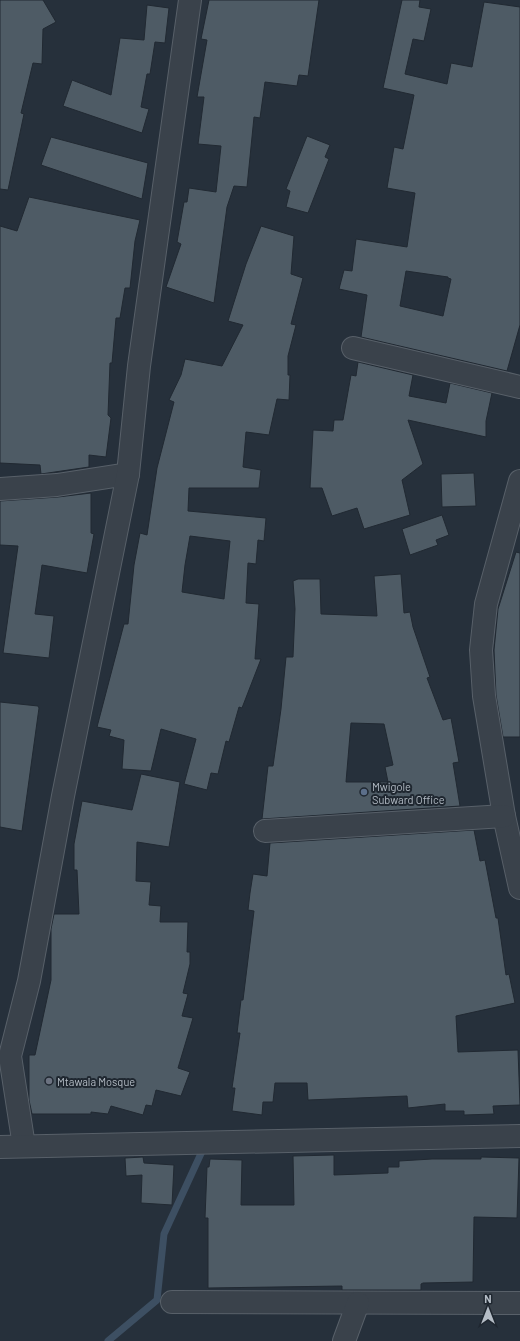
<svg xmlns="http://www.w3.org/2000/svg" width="520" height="1341" font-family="Barlow,sans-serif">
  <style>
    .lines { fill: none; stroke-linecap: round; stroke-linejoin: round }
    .stream { stroke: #3d4f62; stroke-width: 7 }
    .building { fill: #4e5b65; stroke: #212932; fill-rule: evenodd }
    .minor-casing { stroke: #586069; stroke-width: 24 }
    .minor { stroke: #3a424b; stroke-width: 22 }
    .service-dot { fill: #5c6f8a; stroke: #1f2730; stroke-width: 1.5 }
    .worship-dot { fill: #6b7280; stroke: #1f2730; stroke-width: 1.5 }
    .labels { text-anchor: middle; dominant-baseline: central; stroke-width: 4; stroke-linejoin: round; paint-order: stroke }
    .poi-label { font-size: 11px; fill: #b5bdc6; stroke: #1f2730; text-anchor: start }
  </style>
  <rect width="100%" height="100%" fill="#26303b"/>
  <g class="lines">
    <path class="stream" d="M108 1341 157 1300 164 1234 204 1147"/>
  </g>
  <g class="building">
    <path d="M0 0H43L56 22 43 29 42 64 33 63 21 113 24 114 8 190 0 189Z"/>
    <path d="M209 0H319L308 76 299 75 297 86 265 82 260 118 254 117 247 187 234 186 227 207 214 303 166 287 181 244 177 242 184 202H187L189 188 216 192 221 146 198 144 204 97H197L207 40 201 39Z"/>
    <path d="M402 0H420L419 7 431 9 424 41 413 39 405 74 447 84 451 63 472 67 484 2 520 7V325L507 371 361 337 367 295 339 289 344 270 352 271 356 239 407 247 415 193 387 188 394 147 403 149 414 95 383 88ZM406 271 448 277V278L451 279 443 316 400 306Z"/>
    <path d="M147 5 169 8 165 43 155 42 150 74H147L141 107 149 109 142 133 63 106 72 80 111 95 120 38 144 40Z"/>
    <path d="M307 136 330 145 325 157 329 159 308 213 286 207 290 191 286 189Z"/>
    <path d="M51 137 148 163 142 199 41 165Z"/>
    <path d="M29 197 140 220 135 241 130 288H125L120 318H116L112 363H110L108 415 111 418 106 457 89 455V467L41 474 40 465 0 463V226L17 231Z"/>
    <path d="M261 226 294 236 291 274 303 278 291 324 296 325 288 356V375H290L289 400 277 399 269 435 246 432 243 467 261 470 259 488H189L188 511 266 518 264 541 258 540 256 564 248 563 246 603 259 604 255 659H261L242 708 239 707 229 742 226 741 218 774 211 773 207 790 184 784 196 739 161 729 151 771 122 769 124 740 109 736 111 730 97 727 124 624H128L134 565 140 533 147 535 157 468 174 402 169 400 181 375 185 359 222 366 243 325 228 321 246 264ZM190 536 230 541 224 599 182 592 185 565Z"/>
    <path d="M358 362 413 375 409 396 446 403 450 383 492 393 486 421V437L408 420 423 464 402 480 410 515 364 529 357 508 332 516 322 488H310L313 430 333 431 334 420H343L351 375 356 376Z"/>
    <path d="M474 473 476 506 442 507 441 474Z"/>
    <path d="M91 493V533L94 534 87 573 42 565 35 614 54 616 49 658 3 653 18 546 0 545V501L58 497Z"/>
    <path d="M442 515 449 535 436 540 438 545 410 555 402 529Z"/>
    <path d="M516 552 520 553V737H503L496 695 494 650 498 609Z"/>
    <path d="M401 574 404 613 410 612 413 627 430 677 427 678 443 720 451 718 459 762 453 763 460 806 262 819 268 766H273L281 709 286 657H293L295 609 293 581 298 579H320L321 614 377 616 374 576ZM351 723 384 724 393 765 385 767 388 782H346Z"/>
    <path d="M0 702 38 706 39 708 22 831 0 827Z"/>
    <path d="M141 774 180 782 169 847 137 842 136 881 151 882 149 905 161 906 160 922H188L187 952H190V964L183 993 188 994 182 1016 193 1018 178 1068 190 1072 181 1096 156 1090 152 1106 146 1105 143 1115 111 1106 108 1114 91 1112V1114H32L29 1100V1055H35L51 980V929L54 914H79L77 870H74V844L82 801 132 810Z"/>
    <path d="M474 830 480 861 485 860 496 918H498L506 975 509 974 515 1003 456 1016 458 1052 518 1050 520 1105 493 1106 494 1114 464 1115V1111H445V1104L408 1108 407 1096 308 1100 307 1083H275L273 1102H263L262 1115 232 1111 235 1088H232L240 1033H237L241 1000H243L254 911 248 910 250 893 253 874 267 876 270 843Z"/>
    <path d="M334 1155V1175L388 1173V1167H399V1161L432 1159H481V1157L519 1158 517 1218 474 1217 473 1282 423 1283 421 1284V1290H342V1286L208 1288V1218H205L207 1167H209L210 1159 242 1160 241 1205H294L293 1156Z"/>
    <path d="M143 1157 144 1163 174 1165 172 1205 141 1203 142 1175 126 1176 125 1158Z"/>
  </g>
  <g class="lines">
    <defs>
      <g id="minor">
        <path d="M353 348 520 387"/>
        <path d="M520 481 486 604 481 650 484 696 504 816 520 888"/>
        <path d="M0 489 57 485 128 474"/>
        <path d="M265 831 504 816"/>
        <path d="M24 1146 10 1056 29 981 63 796 128 474 139 366 190 0"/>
        <path d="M0 1147 520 1136"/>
        <path d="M172 1302 520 1303"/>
        <path d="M344 1341 358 1303"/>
      </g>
    </defs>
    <use href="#minor" class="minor-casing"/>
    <use href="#minor" class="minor"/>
  </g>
  <circle class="service-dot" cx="364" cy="792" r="4"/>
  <circle class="worship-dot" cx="49" cy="1081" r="4"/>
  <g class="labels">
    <g class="poi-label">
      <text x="372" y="786">Mwigole<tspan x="372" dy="13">Subward Office</tspan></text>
      <text x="57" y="1081">Mtawala Mosque</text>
    </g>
  </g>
  <g transform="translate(488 1309)" stroke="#1f2730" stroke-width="3" paint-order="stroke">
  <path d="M0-3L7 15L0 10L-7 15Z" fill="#b5bdc6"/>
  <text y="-6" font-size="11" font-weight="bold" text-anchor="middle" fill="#b5bdc6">N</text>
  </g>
</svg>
